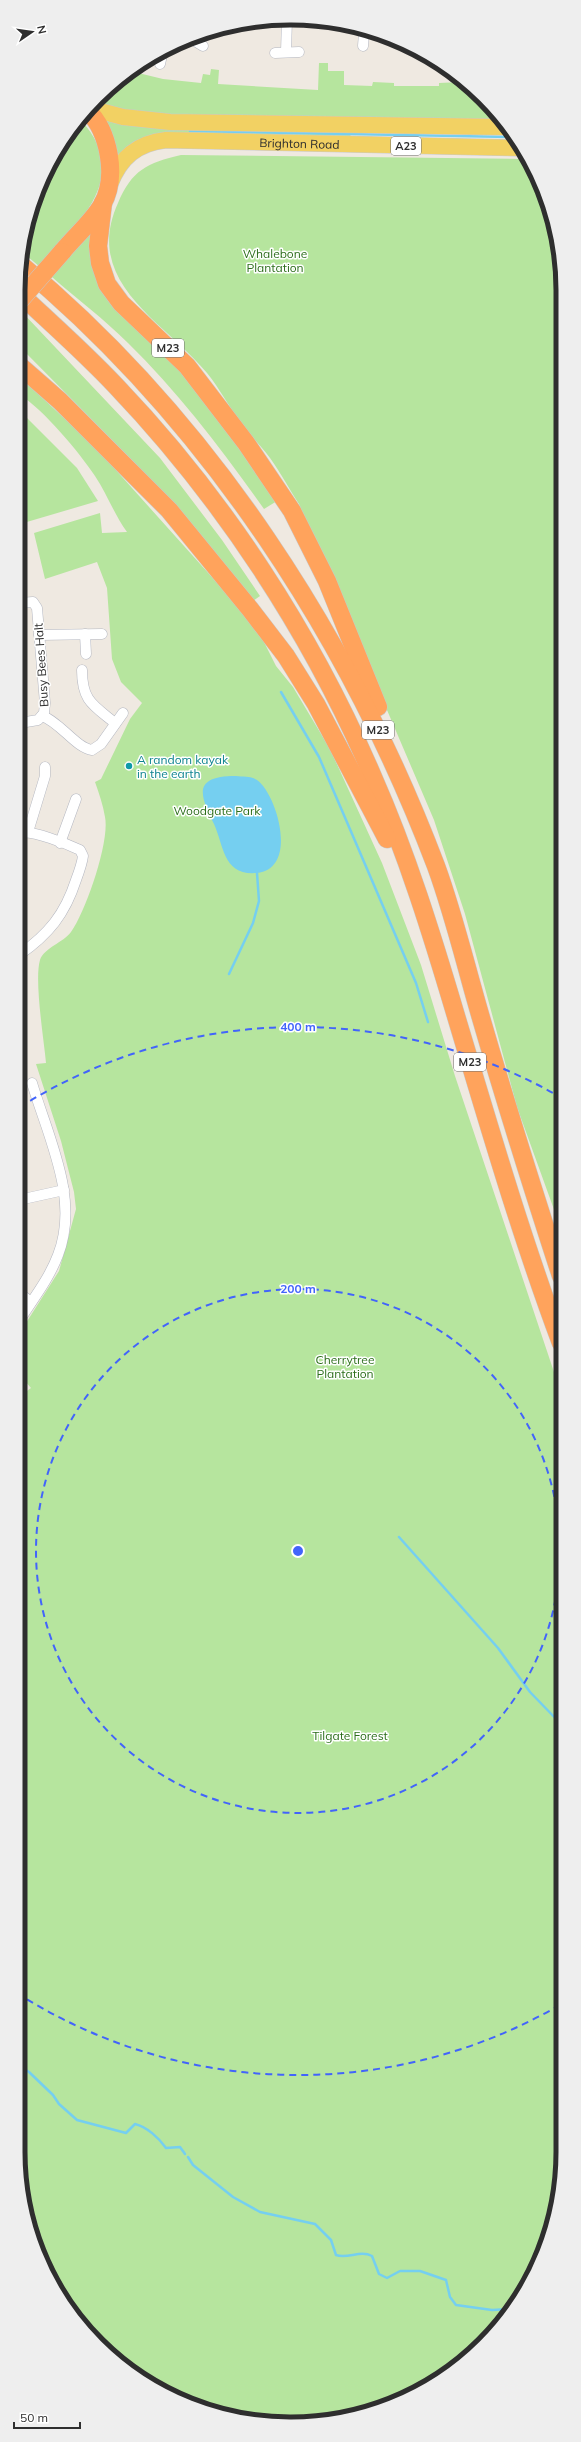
<svg xmlns="http://www.w3.org/2000/svg" width="581" height="2442" font-family="Mulish,sans-serif">
  <style>
    .green { fill: #b6e59e }
    .water { fill: #75cff0 }
    .lines { fill: none; stroke-linecap: round; stroke-linejoin: round }
    .stream { stroke: #75cff0; stroke-width: 2.5 }
    .street-casing { stroke: #b4b7c1; stroke-width: 11 }
    .primary-casing { stroke: #c9c9c9; stroke-width: 17 }
    .highway-casing { stroke: #c9c9c9; stroke-width: 19 }
    .street { stroke: #fff; stroke-width: 10 }
    .primary { stroke: #f2d163; stroke-width: 16 }
    .highway { stroke: #ffa35c; stroke-width: 18 }
    .highway-bridge-casing { stroke: #c9c9c9; stroke-width: 19; stroke-linecap: butt }
    .highway-bridge { stroke: #ffa35c; stroke-width: 18 }
    .ring { fill: none; stroke: #4264fb; stroke-width: 2; stroke-dasharray: 7 5 }
    .culture-dot { fill: #0f9aa8; stroke: #fff; stroke-width: 1.5 }
    .labels { text-anchor: middle; dominant-baseline: central; stroke-width: 3; stroke-linejoin: round; paint-order: stroke }
    .shield { fill: #fff; stroke: #6d6d6d; stroke-width: 1 }
    .shield-label { font-size: 11px; font-weight: bold; fill: #2e2e2e }
    .street-label { font-size: 12px; fill: #2e2e2e; stroke: #fff }
    .park-label { font-size: 12px; fill: #2c6e1b; stroke: #fff }
    .culture-label { font-size: 12px; fill: #0d838f; stroke: #fff; text-anchor: start }
    .rim { fill: none; stroke: #2e2e2e; stroke-width: 5 }
    .centre { fill: #4264fb; stroke: #fff; stroke-width: 2 }
    .ring-label { font-size: 12px; text-anchor: middle; font-weight: bold; fill: #4264fb; stroke: #fff; stroke-width: 3; stroke-linejoin: round; paint-order: stroke }
  </style>
  <rect width="100%" height="100%" fill="#efe9e1"/>
  <g class="green">
    <path d="M319 63H328V71H344V85L372 86 373 82 394 83V86H439V83L461 82 483 98 501 122 146 116 95 102 130 71 163 79 201 83 203 74 210 75 211 69 219 70 218 84 318 90Z"/>
    <path d="M99 115 349 132 352 139 215 136 120 155 115 152Z"/>
    <path d="M80 119C134 177 78 222 40 267L21 251 33 203 55 154Z"/>
    <path d="M181 155 527 159 535 170 561 255V1229L517 1107 465 914 434 820 299 504C289 489 281 473 270 458 261 446 250 435 241 423 229 407 220 389 207 373 164 321 82 283 118 203 132 170 147 163 181 155Z"/>
    <path d="M95 224 93 255 187 375 277 501 264 509C223 451 179 393 128 343 104 319 77 299 52 277Z"/>
    <path d="M21 311 160 458 222 540 260 596 253 601 135 463 20 347Z"/>
    <path d="M20 377 97 449 219 585 261 636 276 666 293 687 330 749 382 863 421 965 455 1076 561 1393V2187L548 2239 526 2288 496 2331 457 2368 411 2396 361 2415 272 2423 220 2415 170 2396 125 2368 86 2331 39 2256 23 2204 18 2151 19 1395 20 1396 31 1388 19 1374V1334L59 1271 76 1209 74 1192 61 1141 36 1064 46 1063C44 1040 34 980 40 960 44 948 64 942 71 932 86 911 110 841 105 817 103 805 99 793 95 782L101 779 130 719 142 703 121 682 112 659 107 588 97 562 45 579 34 533 100 513 102 533 127 532C114 514 107 494 95 476 79 452 44 410 20 395Z"/>
    <path d="M20 411 77 468 98 501 20 524Z"/>
  </g>
  <path class="water" d="M236 776C243 777 251 776 257 780 277 794 299 869 257 873 223 876 224 846 214 824 199 794 193 776 236 776Z"/>
  <g class="lines">
    <g class="stream">
      <path d="M190 131 511 137"/>
      <path d="M281 692 319 757 416 983 428 1022"/>
      <path d="M229 974 253 923 259 901 257 873"/>
      <path d="M399 1537 498 1648 530 1692 561 1724"/>
      <path d="M18 2065 29 2072 53 2095 59 2104 77 2120 126 2133 135 2124C147 2127 159 2138 166 2148L180 2147 185 2154"/>
      <path d="M188 2157 193 2165 233 2197 260 2212 315 2224 331 2240 336 2255C348 2259 360 2250 372 2256L379 2274 387 2278 400 2271H420L446 2280 450 2297 456 2305 492 2310 511 2309"/>
    </g>
    <defs>
      <g id="street">
        <path d="M190 38 203 46"/>
        <path d="M363 46 364 33"/>
        <path d="M286 52 287 19"/>
        <path d="M275 53 299 52"/>
        <path d="M160 64 163 50"/>
        <path d="M85 634 86 654"/>
        <path d="M39 635 102 634"/>
        <path d="M82 670C82 701 93 705 115 723"/>
        <path d="M42 716C60 722 76 748 92 750L101 744 123 713"/>
        <path d="M20 723 38 720 44 713 45 703 37 608 33 602 20 603"/>
        <path d="M28 832 45 776V767"/>
        <path d="M60 843 76 799"/>
        <path d="M19 955C49 934 65 914 76 880 79 872 82 864 83 856L80 850C67 844 33 830 20 833"/>
        <path d="M19 1200 64 1190"/>
        <path d="M19 1293 31 1302"/>
        <path d="M19 1321C33 1299 49 1279 58 1255 80 1199 48 1137 32 1083"/>
      </g>
      <g id="primary">
        <path d="M89 108 123 117 170 122 504 127"/>
        <path id="s1" d="M110 184C120 158 137 143 166 140L519 148"/>
      </g>
      <g id="highway">
        <path d="M103 203 98 246 100 263 107 284 121 303 187 366 246 443 292 511 327 581 378 707"/>
        <path d="M62 252C75 236 92 222 102 205 118 177 109 131 87 110"/>
        <path d="M20 264C209 421 349 637 436 866 454 915 466 967 481 1018 506 1104 533 1190 561 1276"/>
        <path d="M20 294C52 324 86 354 116 386 223 498 312 634 373 777 407 854 432 935 456 1016 489 1126 521 1236 561 1343"/>
        <path d="M20 366 60 401 169 510 250 609 286 656 316 704 387 839"/>
      </g>
    </defs>
    <use href="#street" class="street-casing"/>
    <use href="#primary" class="primary-casing"/>
    <use href="#highway" class="highway-casing"/>
    <use href="#street" class="street"/>
    <use href="#primary" class="primary"/>
    <use href="#highway" class="highway"/>
    <defs>
      <path id="highway-bridge" d="M20 300 62 252"/>
    </defs>
    <use href="#highway-bridge" class="highway-bridge-casing"/>
    <use href="#highway-bridge" class="highway-bridge"/>
  </g>
  <g class="ring">
    <circle cx="298" cy="1551" r="262"/>
    <path d="M560 2005A524 524 0 0 1 20 1995M20 1107A524 524 0 0 1 560 1097"/>
  </g>
  <circle class="culture-dot" cx="129" cy="766" r="4"/>
  <g class="labels">
    <g class="shield">
      <rect x="391" y="137" width="30" height="18" rx="3"/>
      <rect x="152" y="339" width="32" height="18" rx="3"/>
      <rect x="362" y="721" width="32" height="18" rx="3"/>
      <rect x="454" y="1053" width="32" height="18" rx="3"/>
    </g>
    <g class="shield-label">
      <text x="406" y="146">A23</text>
      <text x="168" y="348">M23</text>
      <text x="378" y="730">M23</text>
      <text x="470" y="1062">M23</text>
    </g>
    <g class="street-label">
      <text stroke="none"><textPath href="#s1" startOffset="209">Brighton Road</textPath></text>
      <text transform="translate(41 665) rotate(-94)">Busy Bees Halt</text>
    </g>
    <g class="park-label">
      <text x="275" y="253">Whalebone<tspan x="275" dy="14">Plantation</tspan></text>
      <text x="217" y="810">Woodgate Park</text>
      <text x="345" y="1359">Cherrytree<tspan x="345" dy="14">Plantation</tspan></text>
      <text x="350" y="1735">Tilgate Forest</text>
    </g>
    <g class="culture-label">
      <text x="137" y="759">A random kayak<tspan x="137" dy="14">in the earth</tspan></text>
    </g>
  </g>
  <path d="M0 0H581V2442H0ZM290 25H291A265 265 0 0 1 556 290V2152A265 265 0 0 1 291 2417H290A265 265 0 0 1 25 2152V290A265 265 0 0 1 290 25Z" fill="#eee" fill-rule="evenodd"/>
  <path class="rim" d="M290 25H291A265 265 0 0 1 556 290V2152A265 265 0 0 1 291 2417H290A265 265 0 0 1 25 2152V290A265 265 0 0 1 290 25Z"/>
  <circle cx="298" cy="1551" r="6" class="centre"/>
  <g class="ring-label">
    <text x="298" y="1031">400 m</text>
    <text x="298" y="1293">200 m</text>
  </g>
  <g transform="translate(32 32) rotate(77)" stroke="#ffffff" stroke-width="3" paint-order="stroke">
  <path d="M0-3L7 15L0 10L-7 15Z" fill="#2e2e2e"/>
  <text y="-6" font-size="11" font-weight="bold" text-anchor="middle" fill="#2e2e2e">N</text>
  </g>
  <path d="M14 2422v6h66v-6" fill="none" stroke="#2e2e2e" stroke-width="2"/>
  <text x="20" y="2422" font-size="12" fill="#2e2e2e" stroke="#ffffff" stroke-width="3" paint-order="stroke">50 m</text>
</svg>
